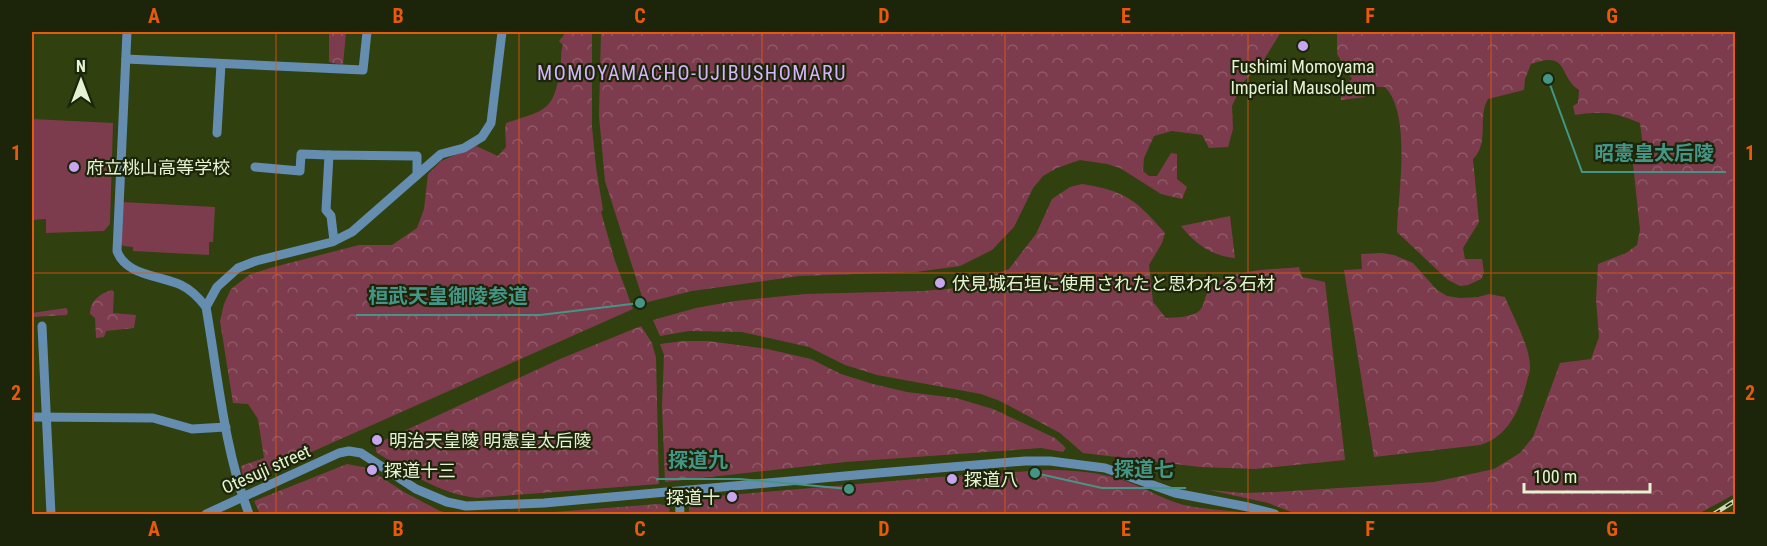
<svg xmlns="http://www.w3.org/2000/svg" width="1767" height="546" font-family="'Roboto Condensed','Noto Sans JP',sans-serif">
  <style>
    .forest { fill: url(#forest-crowns) }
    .park { fill: #7d3c4d }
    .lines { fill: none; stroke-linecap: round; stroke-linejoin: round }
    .minor { stroke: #648db0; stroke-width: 9 }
    .rail-casing { stroke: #ccd9b6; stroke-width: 4.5 }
    .rail { stroke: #1c250a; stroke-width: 2; stroke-dasharray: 7; stroke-linecap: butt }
    .grid { fill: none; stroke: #e8590c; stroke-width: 1.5; stroke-opacity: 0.55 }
    .poi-dot { fill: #c7a6ef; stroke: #1c250a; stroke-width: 2 }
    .labels { text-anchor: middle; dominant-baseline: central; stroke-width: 4.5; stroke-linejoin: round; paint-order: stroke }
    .poi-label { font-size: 18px; fill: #e6f3d2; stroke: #1c250a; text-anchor: start }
    .street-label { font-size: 18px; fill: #e6f3d2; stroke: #1c250a }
    .neighbourhood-label { font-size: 20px; letter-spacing: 1.5px; fill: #d4b5fa; stroke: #1c250a }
    .leader { fill: none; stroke: #459587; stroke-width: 2 }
    .callout-dot { fill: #459587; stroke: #1c250a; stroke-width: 2 }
    .callout-label { font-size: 20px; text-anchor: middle; font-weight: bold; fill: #459587; stroke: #1c250a; stroke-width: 4.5; stroke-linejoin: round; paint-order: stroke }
    .neatline { fill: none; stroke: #e8590c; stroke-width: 2 }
    .grid-label { font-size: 20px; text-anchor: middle; font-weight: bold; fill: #e8590c }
  </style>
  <defs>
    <pattern id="forest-crowns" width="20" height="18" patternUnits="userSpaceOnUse" patternTransform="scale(1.5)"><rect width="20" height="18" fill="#7d3c4d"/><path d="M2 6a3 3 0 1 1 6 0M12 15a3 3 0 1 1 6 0" fill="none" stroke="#8f5966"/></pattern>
  </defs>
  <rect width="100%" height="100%" fill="#31400f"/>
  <g class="forest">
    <path d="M329 32H346L343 65 329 62Z"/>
    <path d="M563 32H592V127L596 167 603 210 601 212 615 261 633 309 244 482 241 466 264 458 258 419 248 404 233 403 220 321 224 304 231 289 249 275 270 268 359 245H392L417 228 424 209 428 174 441 161 476 146 498 156 506 147 505 129 506 123C545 110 554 112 560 69 562 60 560 53 563 45L559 41 564 35Z"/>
    <path d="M601 32H1281L1260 66 1244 81 1232 106 1233 129 1228 147 1209 148 1202 135 1172 131 1154 136 1144 158 1143 171 1149 176H1157L1171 153 1177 154V179L1187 187 1182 199 1161 194 1120 168 1107 164 1080 160 1057 168 1043 176 1033 188 1014 227 992 250 960 266 916 272 799 276 692 291 644 303 605 181 599 116Z"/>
    <path d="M1335 32H1735V494L1698 514H1296L1268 503 1209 490 1243 493 1276 492 1434 482 1494 469 1520 453 1533 437 1560 363 1591 359 1599 337 1596 300 1598 264 1626 253 1637 245 1640 230 1633 164 1643 147 1640 123C1613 112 1603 111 1575 115L1573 106 1578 103 1579 90C1558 77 1570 50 1531 64L1525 79 1524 90 1488 99C1477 117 1490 143 1473 159L1479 222 1463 248 1465 259H1482L1484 273 1481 279 1468 285 1460 286 1448 280 1397 232C1398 194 1412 115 1385 87H1365V97L1341 100V88L1352 79 1337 54V33Z"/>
    <path d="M1082 184C1126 191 1136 200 1165 233L1162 243 1149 265 1153 302 1166 318C1177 317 1199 318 1203 305 1206 297 1206 291 1214 285 1236 268 1273 270 1299 267L1302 277 1325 282 1345 460 1255 469 1200 467 1083 453 1060 433 1000 401 981 394 877 375 845 365 809 347 742 332 689 331 660 336 653 320 696 308 735 301 805 294 922 291 959 288 1009 269 1036 234 1052 199 1070 187Z"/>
    <path d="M1230 216 1235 258C1212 256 1195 244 1181 226Z"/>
    <path d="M1382 253 1394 255 1413 263 1437 290 1447 296 1460 298 1478 297 1489 294 1505 297C1513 317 1530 346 1530 367 1530 372 1528 377 1527 381 1520 409 1509 436 1480 445L1374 457 1344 270 1362 269 1361 254Z"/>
    <path d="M112 290 114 292 113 313 136 315 134 328 106 331 104 337 96 338 95 318 90 314C90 301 99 294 112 290Z"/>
    <path d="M66 308 68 311 67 315 32 317V313Z"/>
    <path d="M641 326 652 343 656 358 659 484 477 498C440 494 407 472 376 452V444L560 359Z"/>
    <path d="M683 341H708L767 349 811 359 841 374 873 384 907 392 956 398 993 409 1055 438 1066 448 1063 452 1041 448 845 462 665 482 662 406 664 355 660 344Z"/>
    <path d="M347 464 367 468 404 492 440 511 453 514H260L254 501Z"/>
    <path d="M1046 470C1073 470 1102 472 1128 482 1147 489 1164 500 1184 505 1206 510 1230 510 1253 514H689V505L694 498 939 477Z"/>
    <path d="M659 504 669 506 670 514H528Z"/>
  </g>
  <g class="park">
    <path d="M32 119 113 123 110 224 104 231 46 233V219L32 220Z"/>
    <path d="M122 202 215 207 213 242H209V255L133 251V247L123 246 120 240Z"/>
  </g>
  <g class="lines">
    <g class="minor">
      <path d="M127 32 117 251C126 276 160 275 181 285 192 290 199 298 206 307 218 376 224 449 249 514"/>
      <path d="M126 59 363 70 367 32"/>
      <path d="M217 133 221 64"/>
      <path d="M255 167 300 171 301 154 329 155"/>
      <path d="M334 241 331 216 326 210 329 155 417 156V175"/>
      <path d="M206 307 217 287 238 268 256 261 332 242 352 232 441 154 464 148 482 137 491 123 502 32"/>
      <path d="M42 326 51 514"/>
      <path d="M32 417 153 418 192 429 226 427"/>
      <path d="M679 492 680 514"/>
      <path d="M206 514 339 453 349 451 361 453 416 489 447 502 466 506 544 503 878 473 1025 461H1050L1105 468 1175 493 1248 507 1275 514"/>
    </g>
    <defs>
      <path id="rail" d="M1714 514 1736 500"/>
    </defs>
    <use href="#rail" class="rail-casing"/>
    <use href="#rail" class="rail"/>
  </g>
  <path class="grid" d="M276 32V514M519 32V514M762 32V514M1005 32V514M1248 32V514M1491 32V514M32 273H1736"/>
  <g class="poi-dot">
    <circle cx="1303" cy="46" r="6"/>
    <circle cx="74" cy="167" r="6"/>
    <circle cx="940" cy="283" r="6"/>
    <circle cx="377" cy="440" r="6"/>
    <circle cx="372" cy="470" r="6"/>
    <circle cx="952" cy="479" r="6"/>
    <circle cx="732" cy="497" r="6"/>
  </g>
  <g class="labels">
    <g class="poi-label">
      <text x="1303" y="66" text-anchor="middle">Fushimi Momoyama<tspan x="1303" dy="21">Imperial Mausoleum</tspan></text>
      <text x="86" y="167">府立桃山高等学校</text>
      <text x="952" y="283">伏見城石垣に使用されたと思われる石材</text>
      <text x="389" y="440">明治天皇陵 明憲皇太后陵</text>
      <text x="384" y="470">探道十三</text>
      <text x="964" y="479">探道八</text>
      <text x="720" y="497" text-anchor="end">探道十</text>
    </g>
    <g class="street-label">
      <text transform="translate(266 469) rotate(-24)">Otesuji street</text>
    </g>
    <g class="neighbourhood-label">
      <text x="692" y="73">MOMOYAMACHO-UJIBUSHOMARU</text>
    </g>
  </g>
  <path class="leader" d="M1548 79L1582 172H1726M640 303L540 315H356M849 489L740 479H656M1035 473L1102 488H1186"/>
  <g class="callout-dot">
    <circle cx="1548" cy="79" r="6"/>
    <circle cx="640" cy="303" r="6"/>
    <circle cx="849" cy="489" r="6"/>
    <circle cx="1035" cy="473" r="6"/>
  </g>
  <g class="callout-label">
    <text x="1654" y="160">昭憲皇太后陵</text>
    <text x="448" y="303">桓武天皇御陵参道</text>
    <text x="698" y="467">探道九</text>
    <text x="1144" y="476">探道七</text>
  </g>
  <rect width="1767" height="546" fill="none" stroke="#1c250a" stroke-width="66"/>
  <g transform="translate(81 81)" stroke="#1c250a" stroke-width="4.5" paint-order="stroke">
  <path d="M0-4.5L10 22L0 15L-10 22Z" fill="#e6f3d2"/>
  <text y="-9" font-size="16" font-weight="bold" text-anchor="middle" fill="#e6f3d2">N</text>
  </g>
  <path d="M1524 483v9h126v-9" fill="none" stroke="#e6f3d2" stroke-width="3"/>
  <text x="1533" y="483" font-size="18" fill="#e6f3d2" stroke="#1c250a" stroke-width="4.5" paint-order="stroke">100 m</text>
  <rect x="33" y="33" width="1701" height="480" class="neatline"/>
  <g class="grid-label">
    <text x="154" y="23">A</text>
    <text x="398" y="23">B</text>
    <text x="640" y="23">C</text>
    <text x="884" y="23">D</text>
    <text x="1126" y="23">E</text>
    <text x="1370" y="23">F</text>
    <text x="1612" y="23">G</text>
    <text x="16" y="160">1</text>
    <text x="1750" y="160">1</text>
    <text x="16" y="400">2</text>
    <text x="1750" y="400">2</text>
    <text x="154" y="536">A</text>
    <text x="398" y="536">B</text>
    <text x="640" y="536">C</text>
    <text x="884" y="536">D</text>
    <text x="1126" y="536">E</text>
    <text x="1370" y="536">F</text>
    <text x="1612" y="536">G</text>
  </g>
</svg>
